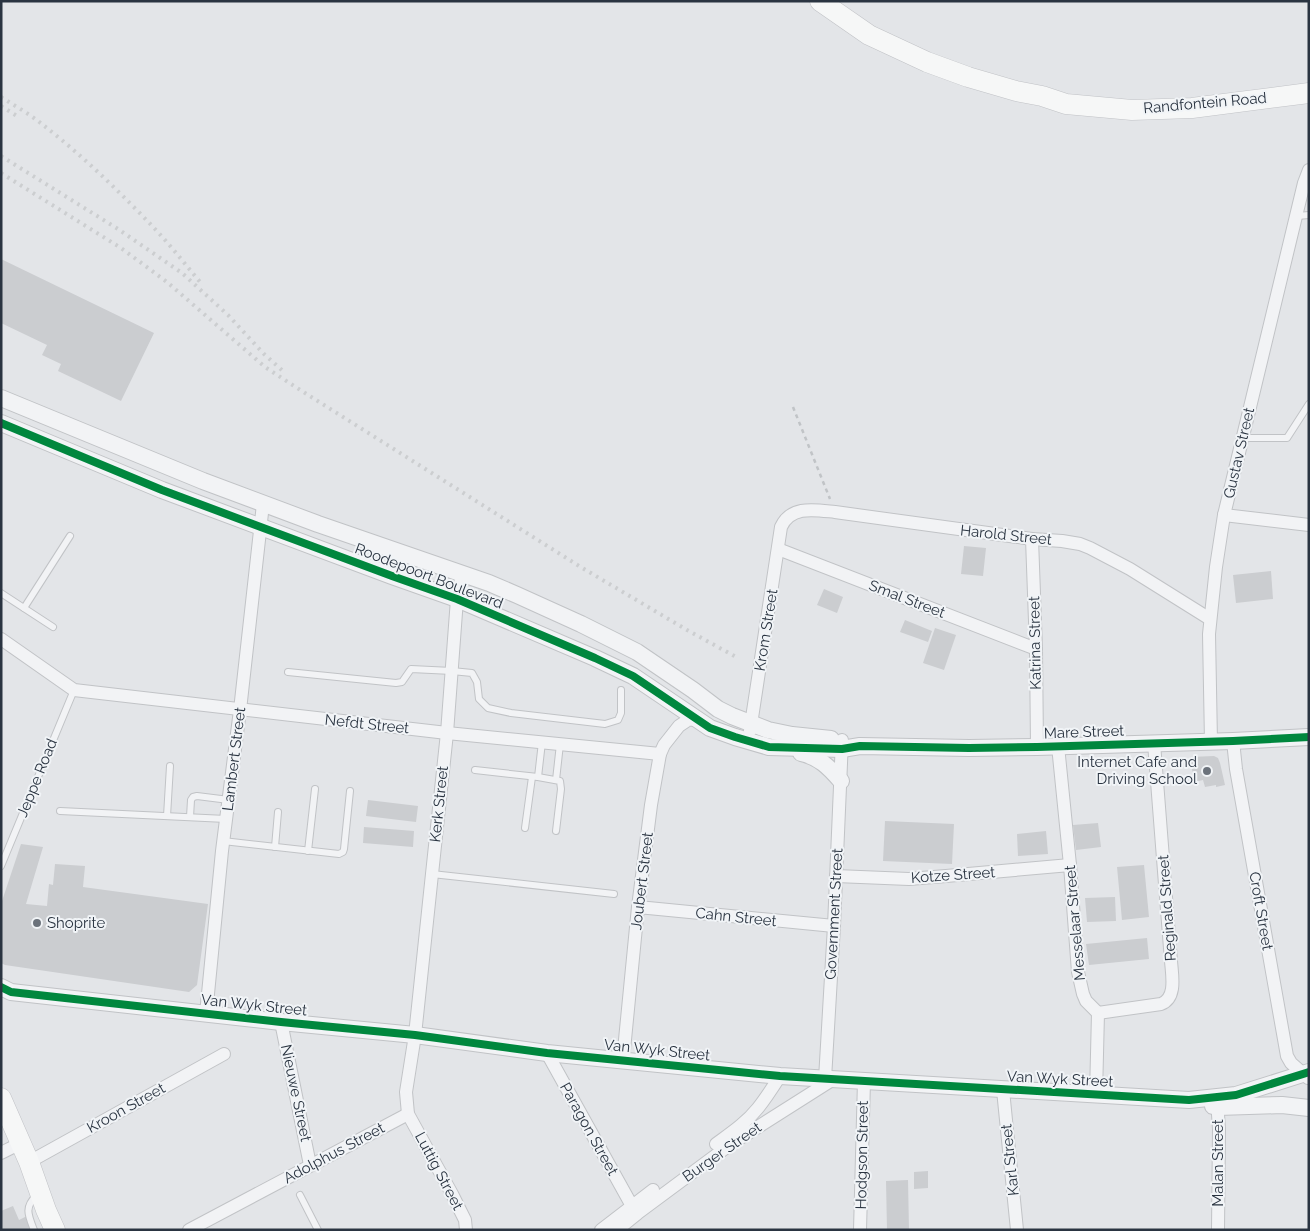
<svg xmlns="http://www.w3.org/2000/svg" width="1310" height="1231" font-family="Raleway,sans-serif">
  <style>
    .building { fill: #cbcdd0 }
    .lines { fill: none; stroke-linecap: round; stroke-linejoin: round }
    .service-casing { stroke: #c1c3c6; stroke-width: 8 }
    .minor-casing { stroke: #c1c3c6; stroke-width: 14 }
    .tertiary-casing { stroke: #c1c3c6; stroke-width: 18 }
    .primary-casing { stroke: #c0c2c6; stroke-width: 21 }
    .path { stroke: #c1c4c7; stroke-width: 2.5; stroke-dasharray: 4 4; stroke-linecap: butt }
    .service { stroke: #f2f3f5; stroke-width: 6 }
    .minor { stroke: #f2f3f5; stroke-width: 12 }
    .tertiary { stroke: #f2f3f5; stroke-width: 16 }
    .primary { stroke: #f6f7f7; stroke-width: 20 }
    .rail { stroke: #ccced0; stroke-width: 4; stroke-dasharray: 2.5 5; stroke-linecap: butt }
    .cycleway-casing { stroke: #f1f4f7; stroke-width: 11 }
    .cycleway { stroke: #00873e; stroke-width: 8 }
    .poi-dot { fill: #6b727b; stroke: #f1f4f7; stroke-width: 2 }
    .labels { text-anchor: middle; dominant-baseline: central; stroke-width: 4; stroke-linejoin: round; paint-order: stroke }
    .street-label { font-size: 15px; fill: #2a3441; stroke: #f1f4f7 }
    .poi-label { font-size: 15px; fill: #2a3441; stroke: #f1f4f7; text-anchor: end }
  </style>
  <rect width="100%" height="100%" fill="#e3e5e8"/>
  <g class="building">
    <path d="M1 259 154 333 121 401 58 371 61 364 42 355 47 345 1 323Z"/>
    <path d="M964 546 986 548 983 576 961 574Z"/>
    <path d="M1271 571 1273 599 1236 603 1233 575Z"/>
    <path d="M824 589 843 597 837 613 817 605Z"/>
    <path d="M905 620 932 631 928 642 900 632Z"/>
    <path d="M935 628 956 635 944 670 923 663Z"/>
    <path d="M1214 756 1218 758 1220 763 1225 785 1216 787V785L1205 787 1203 780 1194 782 1190 757Z"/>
    <path d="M368 800 418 806 416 822 366 816Z"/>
    <path d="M885 821 954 824 952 864 883 861Z"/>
    <path d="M1098 823 1101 847 1076 850 1073 825Z"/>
    <path d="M364 827 414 831 413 847 363 843Z"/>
    <path d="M1046 831 1048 854 1018 856 1017 834Z"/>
    <path d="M21 844 43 847 26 904 47 906 49 884 53 885 55 864 85 866 83 887 208 904 197 985 189 992 5 965 1 963V904Z"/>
    <path d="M1144 865 1149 917 1122 920 1117 867Z"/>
    <path d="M1115 897 1116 921 1087 922 1085 898Z"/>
    <path d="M1147 938 1149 959 1089 965 1086 944Z"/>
    <path d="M928 1171V1188L914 1189V1172Z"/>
    <path d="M908 1180 909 1230H887L886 1181Z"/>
    <path d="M13 1206 19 1220 27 1216 33 1230H1V1211Z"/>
  </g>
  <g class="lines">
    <defs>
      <g id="service">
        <path d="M1297 216 1309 215"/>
        <path d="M1243 438H1287L1309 404"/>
        <path d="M1 593 53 627"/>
        <path d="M24 608 70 536"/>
        <path d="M288 672 396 683 402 682 411 669 452 671 472 673 477 682 479 699 488 708 511 713 605 724 618 720 621 713V690"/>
        <path d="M475 770 538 777 560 781 561 789 556 831"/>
        <path d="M538 777 542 742"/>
        <path d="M556 780 560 744"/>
        <path d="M60 811 226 819"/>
        <path d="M167 816 170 766"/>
        <path d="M190 817 191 800 193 797 197 796 229 800"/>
        <path d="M525 828 532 777"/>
        <path d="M223 841 339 854 343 852 344 849 350 791"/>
        <path d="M275 847 278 812"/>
        <path d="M308 851 315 789"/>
        <path d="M1 866 74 690"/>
        <path d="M432 874 614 894"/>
        <path d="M300 1195 318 1230"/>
        <path d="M34 1230C28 1215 24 1207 37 1195"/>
      </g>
      <g id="minor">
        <path d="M1224 515 1309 525"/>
        <path d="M1032 539 1036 649 1037 747"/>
        <path d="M778 549 1036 649"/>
        <path d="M462 574 457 599 447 733 432 874 415 1035 406 1092 408 1114 452 1194 465 1220 466 1230"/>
        <path d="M1 639 74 690 447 733 660 754"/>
        <path d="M750 731 781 527C791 505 815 510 835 512L1032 539 1062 541 1080 544 1090 548 1130 569 1210 619"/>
        <path d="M1233 741 1236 769 1287 1056 1291 1063 1308 1078"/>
        <path d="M1211 742 1209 634 1216 567 1224 515 1304 183 1309 170"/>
        <path d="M1058 746 1070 865 1078 972 1083 994 1086 1001 1098 1013"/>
        <path d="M836 876 909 879 946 876 1070 865"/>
        <path d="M638 907 834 926"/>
        <path d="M1098 1013 1161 1004C1177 998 1172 975 1171 961L1154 743"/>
        <path d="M206 1014 222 851 240 710 263 504"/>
        <path d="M281 1022 310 1165"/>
        <path d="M547 1053 632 1206"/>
        <path d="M623 1060 638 907 651 805 660 754 664 745 679 726 688 720 695 719"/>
        <path d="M825 1079 834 926 842 740"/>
        <path d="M1003 1090 1017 1230"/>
        <path d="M1096 1095 1098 1013"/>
        <path d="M1217 1100 1219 1129 1218 1230"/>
        <path d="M716 1144C731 1133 746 1123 758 1108 766 1098 773 1087 780 1076"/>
        <path d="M1 1153 21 1143"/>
        <path d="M29 1162 224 1054"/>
        <path d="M189 1230 408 1114"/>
        <path d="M601 1230 653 1190"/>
        <path d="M617 1230 638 1213 731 1144 832 1080"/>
        <path d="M860 1230 864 1081"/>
      </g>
      <g id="tertiary">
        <path d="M1 398 203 481 318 524 489 583 517 595 581 624 637 652 693 690 718 709 732 716 768 730 792 735 831 739"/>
        <path d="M1 423 162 490 392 576 457 599 595 658 633 676 710 728 735 737 769 747 842 749 860 746 969 748 1037 747 1233 741 1309 737"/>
        <path d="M801 753C819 757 829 767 841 781"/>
        <path d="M1 987 11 992 281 1022 415 1035 547 1053 780 1076 1189 1100 1236 1095 1309 1072"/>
        <path d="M1213 1106 1218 1107 1282 1105 1309 1108"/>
      </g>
      <g id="primary">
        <path d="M820 1 869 35 927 62 968 77 1016 91 1042 96 1066 104 1132 110 1192 108 1309 93"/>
        <path d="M1 1098 29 1162 46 1210 55 1230"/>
      </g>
    </defs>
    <use href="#service" class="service-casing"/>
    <use href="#minor" class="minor-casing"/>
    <use href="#tertiary" class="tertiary-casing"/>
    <use href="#primary" class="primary-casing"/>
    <path class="path" d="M793 407 830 499"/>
    <use href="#service" class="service"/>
    <use href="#minor" class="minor"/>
    <use href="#tertiary" class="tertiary"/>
    <use href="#primary" class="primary"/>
    <g class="rail">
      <path d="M1 97C15 106 30 114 43 125 82 155 121 193 155 229 171 246 185 264 200 282"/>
      <path d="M1 106 17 116"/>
      <path d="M1 156 118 229 182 273 228 315 264 354 284 372"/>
      <path d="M1 173 121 248 167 282 265 367 294 386 579 566 687 630 738 658"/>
    </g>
    <defs>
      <g id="cycleway">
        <path d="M1 423 162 490 392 576 457 599 595 658 633 676 710 728 735 737 769 747 842 749 860 746 969 748 1037 747 1233 741 1309 737"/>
        <path d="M1 987 11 992 281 1022 415 1035 547 1053 780 1076 1189 1100 1236 1095 1309 1072"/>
      </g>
    </defs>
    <use href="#cycleway" class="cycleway-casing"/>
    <use href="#cycleway" class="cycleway"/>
  </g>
  <g class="poi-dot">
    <circle cx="1207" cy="771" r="5"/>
    <circle cx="37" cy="923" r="5"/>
  </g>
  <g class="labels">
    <g class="street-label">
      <text transform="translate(1205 103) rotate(-5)">Randfontein Road</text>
      <text transform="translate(1239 453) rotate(-77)">Gustav Street</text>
      <text transform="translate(1006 535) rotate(6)">Harold Street</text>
      <text transform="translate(429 576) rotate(21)">Roodepoort Boulevard</text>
      <text transform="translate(907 599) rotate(21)">Smal Street</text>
      <text transform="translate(766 630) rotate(-81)">Krom Street</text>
      <text transform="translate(1035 643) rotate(-91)">Katrina Street</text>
      <text transform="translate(367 724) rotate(6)">Nefdt Street</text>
      <text transform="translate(1084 732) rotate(-2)">Mare Street</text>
      <text transform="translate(234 759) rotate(-83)">Lambert Street</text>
      <text transform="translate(37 778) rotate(-68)">Jeppe Road</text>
      <text transform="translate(439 804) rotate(-84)">Kerk Street</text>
      <text transform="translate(953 875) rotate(-4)">Kotze Street</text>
      <text transform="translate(642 881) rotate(-83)">Joubert Street</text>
      <text transform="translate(1167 908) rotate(-94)">Reginald Street</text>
      <text transform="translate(1261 911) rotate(80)">Croft Street</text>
      <text transform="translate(834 914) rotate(-87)">Government Street</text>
      <text transform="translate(736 917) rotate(6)">Cahn Street</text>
      <text transform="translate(1075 923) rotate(-95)">Messelaar Street</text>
      <text transform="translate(254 1005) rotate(6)">Van Wyk Street</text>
      <text transform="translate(657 1050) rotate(6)">Van Wyk Street</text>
      <text transform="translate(1060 1079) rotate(3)">Van Wyk Street</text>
      <text transform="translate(296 1093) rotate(78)">Nieuwe Street</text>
      <text transform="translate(126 1108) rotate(-29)">Kroon Street</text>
      <text transform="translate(589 1129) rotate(61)">Paragon Street</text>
      <text transform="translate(722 1152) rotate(-35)">Burger Street</text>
      <text transform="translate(334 1153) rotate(-28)">Adolphus Street</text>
      <text transform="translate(862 1155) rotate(-89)">Hodgson Street</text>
      <text transform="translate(1010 1160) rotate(-96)">Karl Street</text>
      <text transform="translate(1218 1163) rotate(-90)">Malan Street</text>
      <text transform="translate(439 1171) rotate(62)">Luttig Street</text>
    </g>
    <g class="poi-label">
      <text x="1197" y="762">Internet Cafe and<tspan x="1197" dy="17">Driving School</tspan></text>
      <text x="47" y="923" text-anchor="start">Shoprite</text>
    </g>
  </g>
  <rect width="1310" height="1231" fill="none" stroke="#2a3441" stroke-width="5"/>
</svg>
